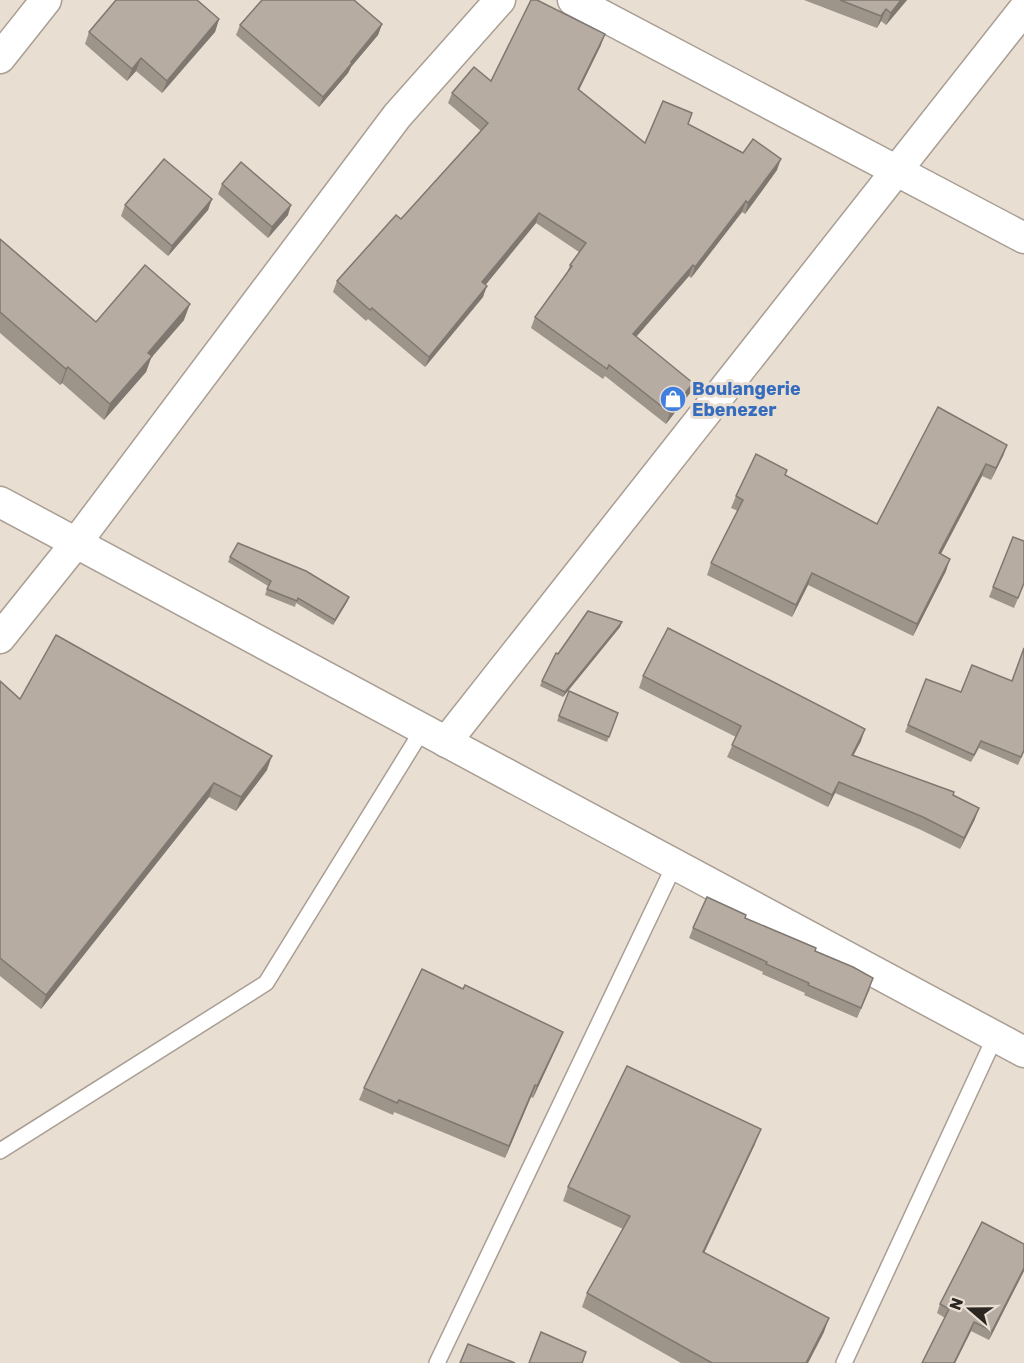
<svg xmlns="http://www.w3.org/2000/svg" width="1024" height="1363" font-family="Rubik,sans-serif">
  <style>
    .lines { fill: none; stroke-linecap: round; stroke-linejoin: round }
    .lane-casing { stroke: #a99e93; stroke-width: 18 }
    .street-casing { stroke: #a99e93; stroke-width: 33 }
    .lane { stroke: #fff; stroke-width: 15 }
    .street { stroke: #fff; stroke-width: 30 }
    .wall { fill: #9d948a }
    .shaded-wall { fill: #7f7871 }
    .building { fill: #b6aca1; stroke: #7f7871; stroke-width: 1.5 }
    .labels { text-anchor: middle; dominant-baseline: central; stroke-width: 6; stroke-linejoin: round; paint-order: stroke }
    .shop-label { font-size: 18px; font-weight: bold; fill: #366cbe; stroke: #e9ded2; text-anchor: start }
  </style>
  <rect width="100%" height="100%" fill="#e9ded2"/>
  <g class="lines">
    <defs>
      <g id="lane">
        <path d="M0 1151 266 983 423 729"/>
        <path d="M437 1363 675 864"/>
        <path d="M844 1363 995 1037"/>
      </g>
      <g id="street">
        <path d="M573 0 1024 238"/>
        <path d="M0 58 46 0"/>
        <path d="M0 502 1024 1052"/>
        <path d="M0 638 76 543 397 116 500 0"/>
        <path d="M446 742 1024 9"/>
      </g>
    </defs>
    <use href="#lane" class="lane-casing"/>
    <use href="#street" class="street-casing"/>
    <use href="#lane" class="lane"/>
    <use href="#street" class="street"/>
  </g>
  <g class="wall">
    <path d="M804 0H907L886 25 881 21 877 28Z"/>
    <path d="M219 19 215 32 162 93 136 71 127 81 85 44 89 32Z"/>
    <path d="M382 24 378 35 351 67 348 73 319 107 236 35 240 25Z"/>
    <path d="M601 45 579 90 645 143 688 124 777 170 745 214 742 212 691 278 689 276 636 337 690 393 666 424 605 376 603 379 531 328 535 317 567 273 570 265 579 252 536 223 485 285 483 297 425 367 368 319 366 321 333 292 337 281 401 219 481 131 448 103 452 93Z"/>
    <path d="M222 184 288 215 268 238 218 194Z"/>
    <path d="M212 199 208 210 168 256 121 216 125 205Z"/>
    <path d="M0 239 96 322 184 320 151 358 146 372 104 420 62 383 60 385 0 333Z"/>
    <path d="M1007 445 1003 456 991 480 982 476 941 554 946 571 913 636 808 585 792 617 707 575 711 563 738 511 731 508 736 496 785 475 877 524Z"/>
    <path d="M1024 541V584L1014 608 989 597 993 587Z"/>
    <path d="M230 557 349 597 347 602 333 625 296 603 295 607 265 595 268 586 228 562Z"/>
    <path d="M622 622 620 627 563 697 540 686 542 681 558 654Z"/>
    <path d="M1024 648V752L1018 765 979 748 971 762 905 732 926 679 961 692 1012 681Z"/>
    <path d="M643 676 861 741 853 755 953 795 975 819 960 849 919 829 835 793 828 807 727 757 736 737 639 688Z"/>
    <path d="M0 681 20 699 267 770 236 811 209 797 41 1009 0 976Z"/>
    <path d="M569 691 618 713 607 742 557 721Z"/>
    <path d="M745 918 815 951 870 989 857 1018 804 995 805 993 762 974 763 972 689 938 693 928Z"/>
    <path d="M558 1044 533 1098 531 1097 505 1158 394 1112 393 1115 359 1100 364 1088Z"/>
    <path d="M755 1144 704 1252 824 1332 808 1363H681L582 1307 587 1293 623 1229 563 1201 568 1187Z"/>
    <path d="M1024 1244V1271L989 1340 971 1331 955 1363H922L945 1318 937 1313 940 1304Z"/>
  </g>
  <g class="shaded-wall">
    <path d="M901 0H907L886 25 891 13Z"/>
    <path d="M886 9 881 21 877 28 881 16Z"/>
    <path d="M219 19 215 32 162 93 167 81Z"/>
    <path d="M382 24 378 35 351 67 348 73 319 107 323 97 351 62Z"/>
    <path d="M605 34 601 45 574 100 578 89Z"/>
    <path d="M141 58 136 71 127 81 132 69Z"/>
    <path d="M781 159 777 170 745 214 748 203Z"/>
    <path d="M212 199 208 210 168 256 172 246Z"/>
    <path d="M746 201 742 212 691 278 695 267Z"/>
    <path d="M291 205 288 215 268 238 272 227Z"/>
    <path d="M539 213 536 223 479 293 482 282Z"/>
    <path d="M693 265 689 276 629 345 633 334Z"/>
    <path d="M487 286 483 297 425 367 429 357Z"/>
    <path d="M190 304 184 320 151 358 146 372 104 420 110 404 148 353Z"/>
    <path d="M68 367 62 383 60 385 66 369Z"/>
    <path d="M693 383 690 393 666 424 670 413Z"/>
    <path d="M1007 445 1003 456 991 480 996 468Z"/>
    <path d="M986 464 982 476 935 565 939 553Z"/>
    <path d="M950 559 946 571 913 636 917 624Z"/>
    <path d="M812 573 808 585 792 617 796 605Z"/>
    <path d="M349 597 347 602 333 625 335 620Z"/>
    <path d="M622 622 620 627 563 697 565 692Z"/>
    <path d="M865 729 861 741 848 766 852 755Z"/>
    <path d="M272 756 267 770 236 811 241 797Z"/>
    <path d="M839 782 835 793 828 807 832 795Z"/>
    <path d="M214 783 209 797 41 1009 46 995Z"/>
    <path d="M979 808 975 819 960 849 964 838Z"/>
    <path d="M563 1032 558 1044 533 1098 537 1086Z"/>
    <path d="M535 1085 531 1097 505 1158 509 1146Z"/>
    <path d="M761 1129 755 1144 698 1266 703 1252Z"/>
    <path d="M1024 1268V1271L989 1340 992 1331Z"/>
    <path d="M829 1318 824 1332 808 1363H806Z"/>
    <path d="M974 1322 971 1331 955 1363H954Z"/>
  </g>
  <g class="building">
    <path d="M116 0H197L219 19 167 81 141 58 132 69 89 32Z"/>
    <path d="M262 0H354L382 24 351 62 352 63 323 97 240 25Z"/>
    <path d="M531 0H537L605 34 578 89 645 143 663 101 692 113 688 124 743 153 753 139 781 159 748 203 746 201 695 267 693 265 633 334 693 383 670 413 609 365 607 369 535 317 572 266 570 265 586 243 539 213 482 282 487 286 429 357 372 308 370 310 337 281 396 215 401 219 488 123 452 93 474 67 491 81Z"/>
    <path d="M840 0H901L891 13 886 9 881 16Z"/>
    <path d="M164 159 212 199 172 246 125 205Z"/>
    <path d="M241 162 291 205 272 227 222 184Z"/>
    <path d="M0 239 96 322 145 265 190 304 148 353 152 356 110 404 68 367 66 369 0 312Z"/>
    <path d="M938 407 1007 445 996 468 986 464 939 553 950 559 917 624 812 573 796 605 711 563 743 500 736 496 756 454 787 470 785 475 877 524Z"/>
    <path d="M1013 537 1024 541V583L1018 598 993 587Z"/>
    <path d="M238 543 306 571 349 597 335 620 298 598 297 601 267 589 271 581 230 557Z"/>
    <path d="M588 611 622 622 565 692 542 681 556 653 558 654Z"/>
    <path d="M668 628 865 729 852 755 954 792 953 795 979 808 964 838 923 817 839 782 832 795 732 745 741 726 643 676Z"/>
    <path d="M56 635 272 756 241 797 214 783 46 995 0 958V681L20 699Z"/>
    <path d="M1024 648V750L1021 757 981 741 974 755 908 725 926 679 961 692 972 665 1012 681Z"/>
    <path d="M569 691 618 713 609 737 559 716Z"/>
    <path d="M707 897 746 915 745 918 816 948 815 951 853 967 873 978 861 1008 808 985 809 983 766 964 767 962 693 928Z"/>
    <path d="M422 969 463 989 465 985 563 1032 537 1086 535 1085 509 1146 399 1100 397 1103 364 1088Z"/>
    <path d="M627 1066 761 1129 703 1252 829 1318 806 1363H712L587 1293 630 1216 568 1187Z"/>
    <path d="M982 1222 1024 1244V1268L992 1331 974 1322 954 1363H922L949 1309 940 1304Z"/>
    <path d="M541 1332 586 1352 582 1363H529Z"/>
    <path d="M468 1344 515 1363H460Z"/>
  </g>
  <defs>
    <symbol id="shop-disc" viewBox="-11 -11 22 22"><circle r="9.5" fill="#3f7fe0" stroke="#e9ded2"/><path d="M-5-2.5h2.3a2.7 3.5 0 0 1 5.4 0H5L5.5 6h-11ZM-1.5-2.5h3a1.5 2.3 0 0 0-3 0Z" fill="#fff"/></symbol>
  </defs>
  <g fill-rule="evenodd">
    <use href="#shop-disc" x="658" y="384" width="30" height="30"/>
  </g>
  <g class="labels">
    <g class="shop-label">
      <text x="692" y="389">Boulangerie<tspan x="692" dy="21">Ebenezer</tspan></text>
    </g>
  </g>
  <g transform="translate(970 1309) rotate(290)" stroke="#e9ded2" stroke-width="4.5" paint-order="stroke">
  <path d="M0-4.5L10 22L0 15L-10 22Z" fill="#2a2621"/>
  <text y="-9" font-size="16" font-weight="bold" text-anchor="middle" fill="#2a2621">N</text>
  </g>
</svg>
